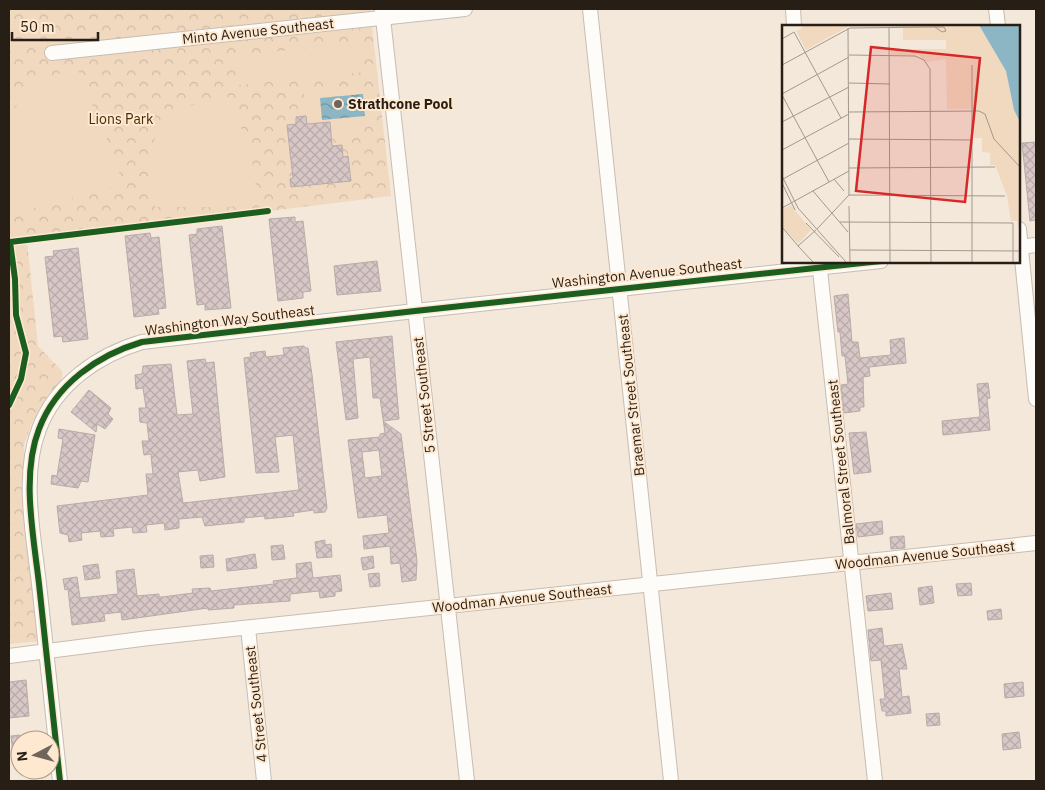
<svg xmlns="http://www.w3.org/2000/svg" width="1045" height="790" font-family="'IBM Plex Sans',sans-serif">
  <style>
    .park { fill: url(#park-crowns) }
    .pitch { fill: #f1d9c0 }
    .water { fill: url(#water-waves) }
    .building { fill: url(#building-cross-hatch); stroke: #b6aca8; fill-rule: evenodd }
    .lines { fill: none; stroke-linecap: round; stroke-linejoin: round }
    .minor-casing { stroke: #c7bdb2; stroke-width: 16 }
    .minor { stroke: #fdfcf9; stroke-width: 14 }
    .cycleway-casing { stroke: #ffe8d0; stroke-width: 9 }
    .cycleway { stroke: #1b5e20; stroke-width: 6 }
    .poi-dot { fill: #6f655b; stroke: #ffe8d0; stroke-width: 2 }
    .labels { text-anchor: middle; dominant-baseline: central; stroke-width: 4; stroke-linejoin: round; paint-order: stroke }
    .street-label { font-size: 14px; fill: #271f16; stroke: #ffe8d0 }
    .poi-label { font-size: 14px; font-weight: bold; fill: #271f16; stroke: #ffe8d0; text-anchor: start }
    .park-label { font-size: 14px; fill: #472b06; stroke: #ffe8d0 }
    .inset-road { fill: none; stroke: #a2988c; stroke-width: 1 }
    .view { fill: #d62828; fill-opacity: 0.15; stroke: #d62828; stroke-width: 2.5 }
    .inset-edge { fill: none; stroke: #271f16; stroke-width: 2.5 }
  </style>
  <defs>
    <pattern id="park-crowns" width="20" height="18" patternUnits="userSpaceOnUse" patternTransform="scale(1.25)"><rect width="20" height="18" fill="#f1d9c0"/><path d="M2 6a3 3 0 1 1 6 0M12 15a3 3 0 1 1 6 0" fill="none" stroke="#cfbaa4"/></pattern>
    <pattern id="water-waves" width="16" height="10" patternUnits="userSpaceOnUse" patternTransform="scale(1.25)"><rect width="16" height="10" fill="#8cb6c4"/><path d="M0 5q4-4 8 0t8 0" fill="none" stroke="#72939e"/></pattern>
    <pattern id="building-cross-hatch" width="8" height="8" patternUnits="userSpaceOnUse" patternTransform="scale(1.25)"><rect width="8" height="8" fill="#d7c7c6"/><path d="M0 0l8 8M0 8l8-8" fill="none" stroke="#b9aaa9"/></pattern>
  </defs>
  <rect width="100%" height="100%" fill="#f4e8da"/>
  <path class="park" d="M9 9H370L391 196 27 241 38 346 62 371C63 380 59 388 50 392L31 425 24 445V469L41 641 9 644Z"/>
  <g class="pitch">
    <path d="M362 42 365 72 240 85 237 56Z"/>
    <path d="M77 68 120 171 111 187 9 215V117L22 97 43 79Z"/>
    <path d="M368 86 372 124 363 125 359 136 332 139 330 122 307 124 304 93Z"/>
    <path d="M231 97 252 162 256 187 246 204 229 207H155C132 143 167 101 231 97Z"/>
  </g>
  <path class="water" d="M363 94 365 116 322 120 320 98Z"/>
  <g class="building">
    <path d="M306 116 307 124 330 122 332 146 342 145 343 157 348 156 351 181 291 187 290 179 293 178 287 125 296 124V117Z"/>
    <path d="M1036 142V220L1030 221 1022 143Z"/>
    <path d="M295 217V222L303 221 311 291 303 292V298L278 301 269 219Z"/>
    <path d="M222 226 231 308 205 310V304L197 305 189 235 197 234V229Z"/>
    <path d="M150 233 151 238 159 237 166 308 158 309 159 314 134 317 125 236Z"/>
    <path d="M78 248 88 339 63 342 62 336 54 337 45 257 54 256 53 251Z"/>
    <path d="M377 261 381 291 337 295 334 266Z"/>
    <path d="M848 294 852 342H858L860 358 891 355 890 340 904 338 906 363 869 367 870 376 863 377 864 407H860V411L844 413 841 385 848 384 845 356H842L840 332H838L834 296Z"/>
    <path d="M392 336 399 419 383 421 401 434 417 561 416 580 402 582 400 563 391 564 390 546 364 549 363 536 389 533 387 515 358 518 348 440 380 437V434L385 433 380 398H373L370 357 353 359 358 418 346 420 336 342ZM379 450 382 476 365 478 362 452Z"/>
    <path d="M304 346 305 348H308L312 375 327 508 325 512 314 513V510L293 513 294 516 265 519 264 516 244 518V522L205 526 202 517 179 519V528L165 530 164 523 146 525 147 532 133 533 132 527 113 529 114 536 101 537 100 531 81 533 82 540 69 542 68 535 60 533 57 506 148 495 146 474H153L151 456V454L144 455 142 441H149L147 423 140 422 139 408H146L143 388 136 389 135 375 142 374 143 366 171 364 177 415 193 414 187 361 205 359 206 363 214 362 225 477 200 481 198 470 178 472 183 503 299 490 293 435 275 437 279 472 256 473 244 358 251 357 250 353 265 351 266 357 284 355 283 348Z"/>
    <path d="M988 383 990 398 987 399 990 430 943 435 942 421 980 417 977 384Z"/>
    <path d="M89 390 111 408 108 414 113 419 105 429 97 424 96 432 71 412Z"/>
    <path d="M59 429 95 435 88 482 81 481 78 488 51 484 52 475 57 476 63 439 58 438Z"/>
    <path d="M866 432 871 472 854 474 849 433Z"/>
    <path d="M882 521 883 534 858 537 856 524Z"/>
    <path d="M904 536 905 548 891 549 890 537Z"/>
    <path d="M325 540V545L331 544 332 557 317 558 315 542Z"/>
    <path d="M283 545 285 559 272 560 271 546Z"/>
    <path d="M255 554 257 568 227 571 226 559Z"/>
    <path d="M213 555 214 567 201 568 200 556Z"/>
    <path d="M373 556 374 568 363 570 361 558Z"/>
    <path d="M311 562 313 578 340 575 342 591 335 592V596L320 598 319 591 290 594V601L234 605V608L208 610V608L122 620 121 612 104 614 105 621 72 625 68 589 65 590 63 579 77 577 80 598 118 594 116 571 134 569 137 596 159 594V597H162L193 593 192 589 210 588 211 591 274 584 273 581 297 578 296 564Z"/>
    <path d="M98 564 100 578 85 580 83 566Z"/>
    <path d="M379 573 380 586 370 587 368 574Z"/>
    <path d="M971 583 972 595 958 596 956 584Z"/>
    <path d="M932 586 934 603 920 605 918 588Z"/>
    <path d="M891 593 893 609 868 611 866 596Z"/>
    <path d="M1001 609 1002 619 988 620 987 611Z"/>
    <path d="M882 628 884 646 902 644 907 669H899L902 697 909 696 911 713 886 716V711H882L880 699H885L881 660 871 661 868 630Z"/>
    <path d="M26 680 29 716 9 718V682Z"/>
    <path d="M1023 682 1024 696 1005 698 1004 684Z"/>
    <path d="M939 713 940 725 927 726 926 714Z"/>
    <path d="M1019 732 1021 748 1003 750 1002 734Z"/>
    <path d="M20 735V762L14 763 11 736Z"/>
  </g>
  <g class="lines">
    <defs>
      <g id="minor">
        <path d="M382 9 467 781"/>
        <path d="M590 9 671 781"/>
        <path d="M793 9 794 26"/>
        <path d="M996 9 998 26"/>
        <path d="M52 53 465 9"/>
        <path d="M1019 229 1036 399"/>
        <path d="M1019 247 1036 245"/>
        <path d="M819 261 875 781"/>
        <path d="M248 628 264 781"/>
        <path d="M9 656 149 638 1036 543"/>
        <path d="M60 781C53 719 47 656 40 593 35 542 20 478 39 429 56 384 98 355 142 342L415 311 881 261"/>
      </g>
    </defs>
    <use href="#minor" class="minor-casing"/>
    <use href="#minor" class="minor"/>
    <defs>
      <g id="cycleway">
        <path d="M9 405 21 379 26 353 16 315 15 279 10 242 268 211"/>
        <path d="M60 781C53 719 47 656 40 593 35 542 20 478 39 429 56 384 98 355 142 342L415 311 881 261"/>
      </g>
    </defs>
    <use href="#cycleway" class="cycleway-casing"/>
    <use href="#cycleway" class="cycleway"/>
  </g>
  <circle class="poi-dot" cx="338" cy="104" r="5"/>
  <g class="labels">
    <g class="street-label">
      <text transform="translate(258 31) rotate(-6)">Minto Avenue Southeast</text>
      <text transform="translate(647 273) rotate(-6)">Washington Avenue Southeast</text>
      <text transform="translate(230 320) rotate(-7)">Washington Way Southeast</text>
      <text transform="translate(424 395) rotate(-96)">5 Street Southeast</text>
      <text transform="translate(631 395) rotate(-96)">Braemar Street Southeast</text>
      <text transform="translate(841 462) rotate(-96)">Balmoral Street Southeast</text>
      <text transform="translate(925 555) rotate(-6)">Woodman Avenue Southeast</text>
      <text transform="translate(522 598) rotate(-6)">Woodman Avenue Southeast</text>
      <text transform="translate(256 704) rotate(-96)">4 Street Southeast</text>
    </g>
    <g class="poi-label">
      <text x="348" y="104">Strathcone Pool</text>
    </g>
    <g class="park-label">
      <text x="121" y="119">Lions Park</text>
    </g>
  </g>
  <g transform="translate(782 25)">
    <rect width="238" height="238" fill="#f4e8da"/>
    <path d="M110 0H197L203 9 224 46 232 85 237 95V204L235 196H229L225 171 213 140H208V128L200 127V113H192V84H165L164 34 145 37 136 30H109V24H164V15H121V3ZM9 180 29 205 16 219 0 201V185Z" fill="#f1d9c0"/>
    <path d="M19 0H67V1L24 25 14 6 20 3ZM174 30 184 35 187 43 171 46 168 31ZM165 59a8 8 0 1 1 16 0a8 8 0 1 1-16 0Z" fill="#f1d9c0"/>
    <path d="M197 0H237V95L232 85 224 46Z" fill="#8cb6c4"/>
    <path class="inset-road" d="M107 2 108 237M66 3 67 170M0 14 12 7 59 93M67 30 133 31 142 35 148 44 149 237M0 40 68 3 153 2 160 7 164 6 162 2H153M190 40V237M67 58 108 59M0 69 67 32M0 70 47 157M67 87 197 86 203 89 212 114 238 142M0 97 67 62M67 114 190 115M0 125 67 89M67 143 213 142M0 151 16 183 64 237M1 154 67 118M52 154 62 166M0 158 13 185M31 166 66 207M67 170 223 171M67 181 68 237M0 183 67 146M58 197 231 198V237M24 198 57 232M0 202 16 221M35 204 67 170M68 225 238 226M31 237 16 221 34 205"/>
    <path class="view" d="M89 22 198 33 183 177 74 166Z"/>
    <rect width="238" height="238" class="inset-edge"/>
  </g>
  <rect width="1045" height="790" fill="none" stroke="#271f16" stroke-width="20"/>
  <g transform="translate(35 755) rotate(264)"><circle r="24" fill="#ffe8d0" stroke="#a99886"/>
  <path d="M0-4L9 19L0 12L-9 19Z" fill="#6f655b"/>
  <text y="-8" font-size="14" font-weight="bold" text-anchor="middle" fill="#271f16">N</text>
  </g>
  <path d="M12 32v8h86v-8" fill="none" stroke="#271f16" stroke-width="2.5"/>
  <text x="20" y="32" font-size="15" fill="#271f16" stroke="#ffe8d0" stroke-width="4" paint-order="stroke">50 m</text>
</svg>
